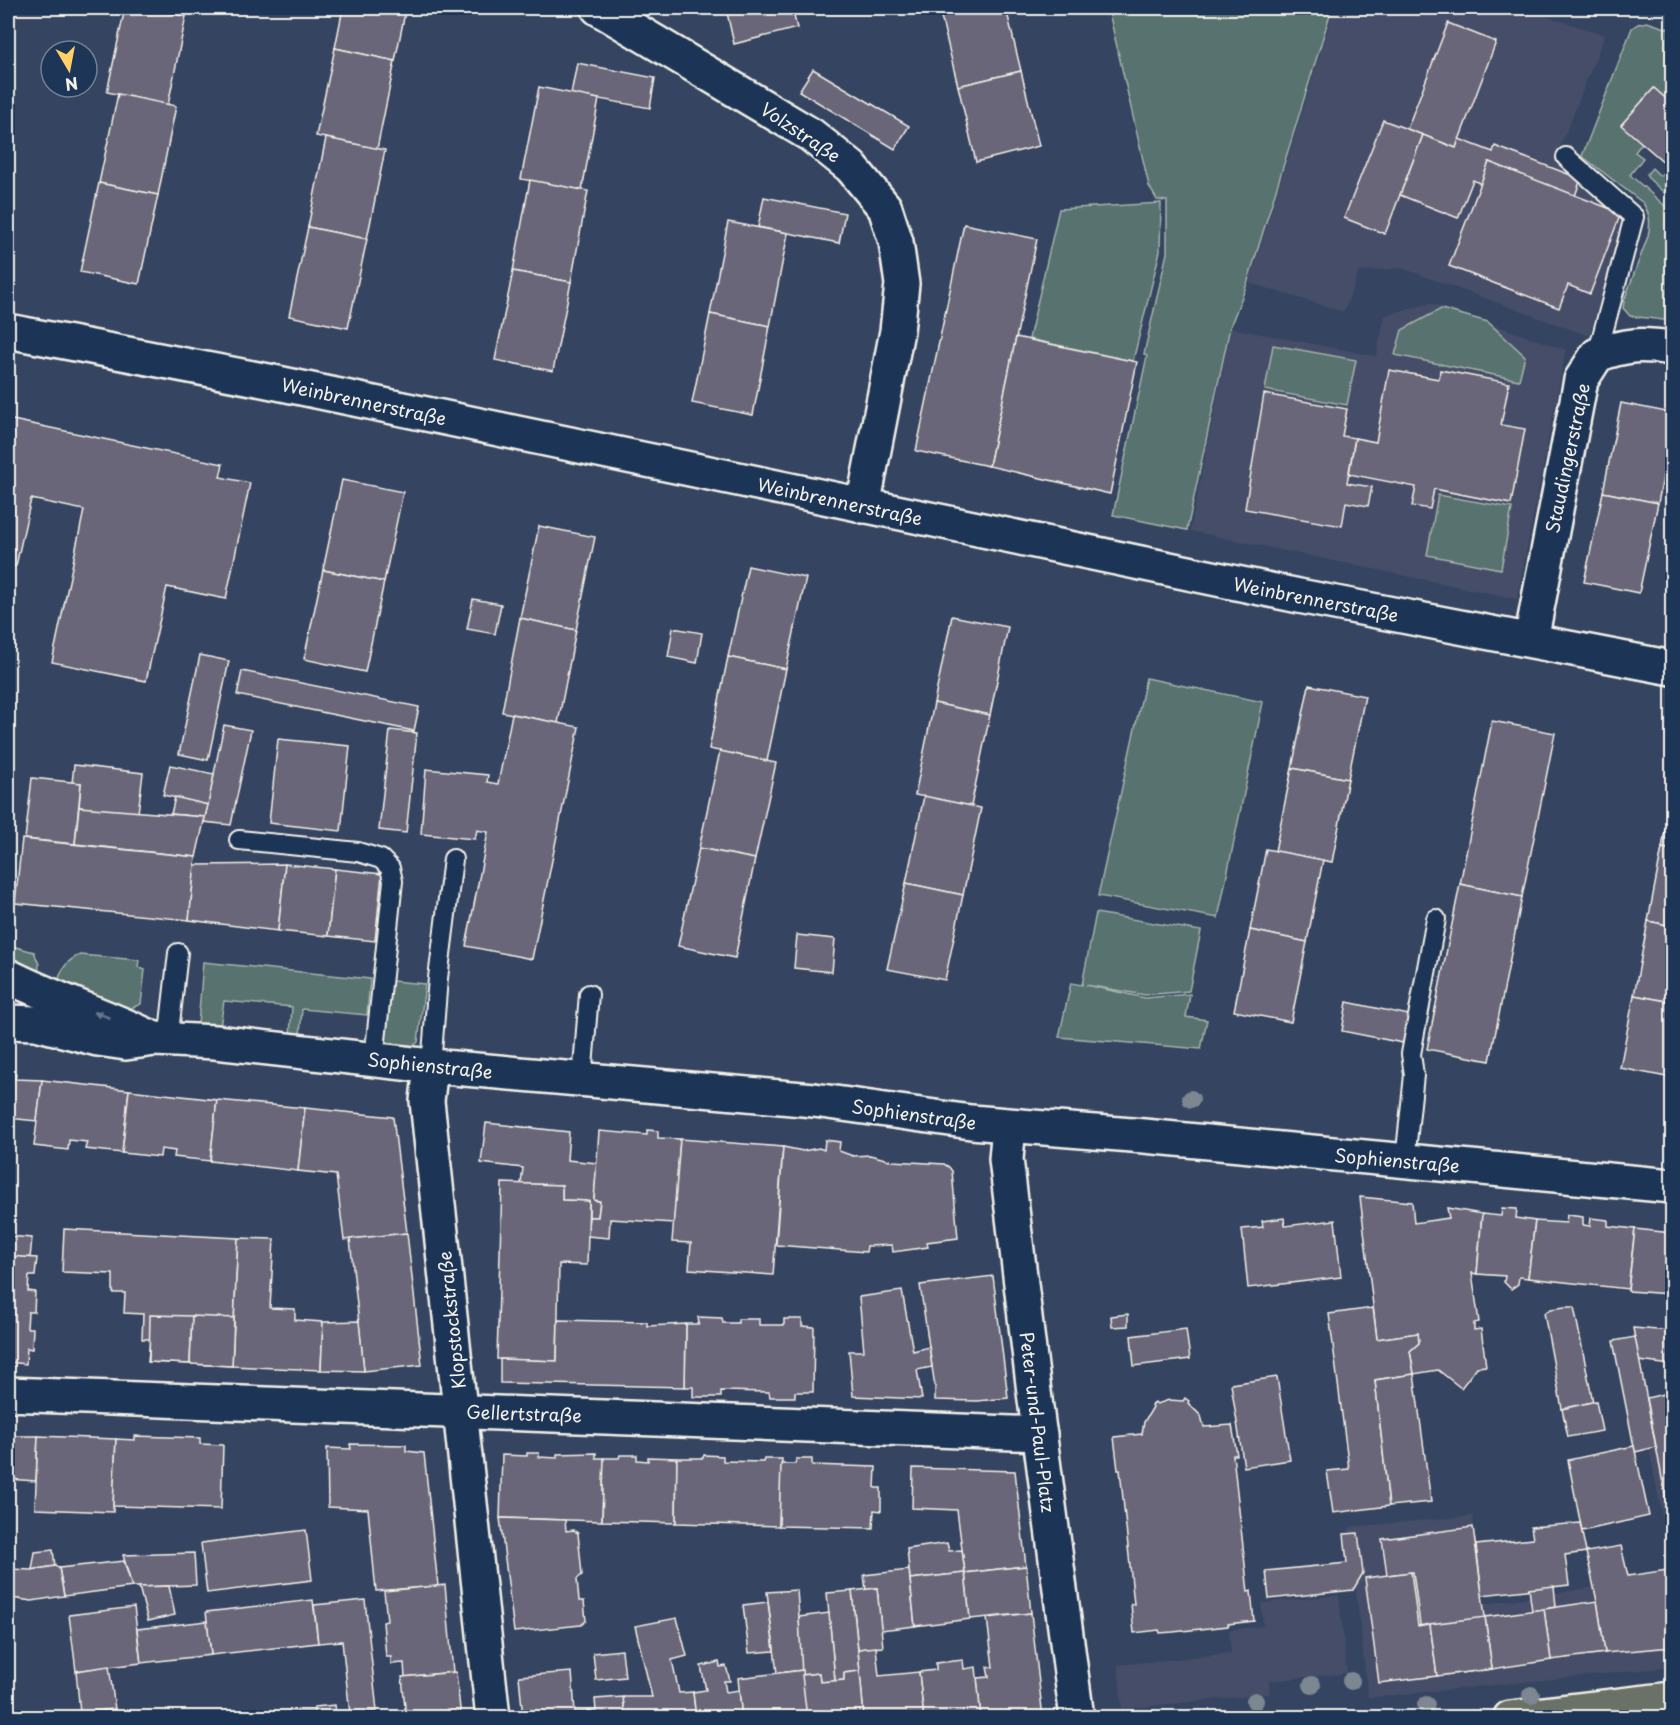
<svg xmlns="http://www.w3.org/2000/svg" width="1680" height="1725" font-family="'Playpen Sans',sans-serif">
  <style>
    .built { fill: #444e68 }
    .green { fill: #58726f; stroke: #a6b2ac; stroke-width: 1.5 }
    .building { fill: #6b6679; stroke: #f4f1e8; stroke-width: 1.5 }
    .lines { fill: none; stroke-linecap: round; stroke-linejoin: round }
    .service-casing { stroke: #f4f1e8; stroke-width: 22 }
    .minor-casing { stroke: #f4f1e8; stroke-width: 38 }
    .primary-casing { stroke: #f4f1e8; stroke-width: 38 }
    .service { stroke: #1d3557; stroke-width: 18 }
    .minor { stroke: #1d3557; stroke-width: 33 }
    .primary { stroke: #6a7166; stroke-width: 33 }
    .tree { fill: #7c8791 }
    .oneway { fill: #68778a }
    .labels { text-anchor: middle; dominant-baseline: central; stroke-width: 4.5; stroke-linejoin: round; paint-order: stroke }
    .street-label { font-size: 18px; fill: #f4f1e8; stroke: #1d3557 }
  </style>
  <rect width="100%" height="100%" fill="#344461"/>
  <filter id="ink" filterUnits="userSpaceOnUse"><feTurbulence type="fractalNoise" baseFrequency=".0167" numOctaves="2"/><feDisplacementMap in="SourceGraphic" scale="12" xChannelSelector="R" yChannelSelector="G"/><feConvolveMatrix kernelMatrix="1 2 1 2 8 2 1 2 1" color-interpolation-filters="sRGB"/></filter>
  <g filter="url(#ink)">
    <g class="built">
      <path d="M1334 8H1521L1605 35 1556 157 1627 218 1589 336 1401 268 1359 272 1344 312 1249 283Z"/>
      <path d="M1431 303 1566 350 1517 599 1190 531 1231 328 1376 356 1385 315Z"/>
      <path d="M1643 1416 1672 1418V1570Z"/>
      <path d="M1473 1516 1484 1604 1672 1575V1667L1368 1698 1349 1527Z"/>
      <path d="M1339 1595 1347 1673 1269 1681 1270 1694 1122 1709 1118 1665 1231 1653 1229 1630 1263 1626 1261 1603Z"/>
    </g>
    <g class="green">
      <path d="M1108 8H1332L1247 284 1230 327 1187 530 1113 515 1147 356 1144 354 1167 253V201L1157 200 1149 186Z"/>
      <path d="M1647 22 1672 30V104L1654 88 1622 124 1642 143 1635 152 1643 158 1630 175 1672 212V321L1630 316 1623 308 1624 301 1648 236C1651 223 1650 214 1643 203L1582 156 1632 28 1638 24Z"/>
      <path d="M1669 166 1672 169V200L1647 177V174L1652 168 1660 176Z"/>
      <path d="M1161 203 1160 251 1133 361 1029 339 1059 209Z"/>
      <path d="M1441 309 1488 322 1525 356 1519 380 1395 355 1402 330Z"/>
      <path d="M1273 345 1356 360 1347 405 1265 390Z"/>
      <path d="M1438 495 1512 508 1501 569 1427 555Z"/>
      <path d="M1146 678 1263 702 1218 918 1098 896Z"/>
      <path d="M1096 913 1201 931 1189 991 1145 995 1086 985 1145 998 1190 994 1186 1017 1207 1020 1201 1049 1059 1037 1071 983 1082 985Z"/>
      <path d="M8 941 12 946 34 952 39 964 38 978 17 970 8 952Z"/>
      <path d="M80 955 139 960 138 967 145 970 141 1004 120 1013 57 988C59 973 66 960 80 955Z"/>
      <path d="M203 962 370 979 367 1015 302 1009 300 1036 290 1035 292 1007 224 1001 220 1027 198 1025Z"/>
      <path d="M392 981 425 984 418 1042 411 1047 385 1044Z"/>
    </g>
    <g class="building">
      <path d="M125 8H143L186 16 168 105 107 92Z"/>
      <path d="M143 8H188L186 16Z"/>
      <path d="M343 8H406L395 61 335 48Z"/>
      <path d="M726 8H792L797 28 734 44Z"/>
      <path d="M939 8H1006L1021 71 958 86Z"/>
      <path d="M1448 23 1496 42 1456 148 1407 129Z"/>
      <path d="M335 48 395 61 377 149 316 136Z"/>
      <path d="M577 63 655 78 650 108 571 94Z"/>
      <path d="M813 69 909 126 895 149 799 91Z"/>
      <path d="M1021 71 1039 146 976 162 958 86Z"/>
      <path d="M539 87 599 99 582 190 521 179Z"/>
      <path d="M1654 88 1672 104V169L1621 125Z"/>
      <path d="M118 94 176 106 158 195 99 183Z"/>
      <path d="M1383 120 1423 135 1385 234 1344 218Z"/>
      <path d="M1423 135 1456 148 1459 139 1493 152 1495 146 1581 179 1575 196 1489 162 1481 184 1473 180 1458 218 1400 195Z"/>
      <path d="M326 138 385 150 367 239 308 227Z"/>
      <path d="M1489 162 1621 213 1590 294 1568 285 1559 308 1449 266Z"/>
      <path d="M530 180 588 191 571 282 513 271Z"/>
      <path d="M99 183 158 195 139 284 80 272Z"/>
      <path d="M764 197 845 213 839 243 758 227Z"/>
      <path d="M728 222 788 233 770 326 710 314Z"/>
      <path d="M964 224 1037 239 989 466 916 451Z"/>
      <path d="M308 227 367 239 348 328 289 316Z"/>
      <path d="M513 271 571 282 553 371 495 360Z"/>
      <path d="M710 314 770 326 753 415 692 403Z"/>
      <path d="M1016 337 1137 362 1110 494 989 466Z"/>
      <path d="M1389 370 1439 379 1440 370 1509 383 1501 425 1525 429 1511 504 1434 489 1430 509 1412 506 1416 487 1349 474 1355 438 1376 442Z"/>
      <path d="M1264 394 1347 409 1342 436 1355 438 1347 483 1372 487 1368 506 1346 502 1342 526 1245 509Z"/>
      <path d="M1621 403 1672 413V432L1658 503 1603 492Z"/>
      <path d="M8 419 223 464 220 477 250 483 226 599 167 587 146 681 52 662 84 510 31 499 16 566 8 568Z"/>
      <path d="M342 480 403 492 384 582 323 570Z"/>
      <path d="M1603 492 1658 503 1639 593 1584 582Z"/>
      <path d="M539 526 595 537 576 630 520 618Z"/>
      <path d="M748 566 806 578 786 669 728 657Z"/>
      <path d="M323 570 384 582 365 672 304 659Z"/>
      <path d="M473 599 501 604 495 634 467 629Z"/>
      <path d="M952 616 1008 627 990 715 934 703Z"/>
      <path d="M520 618 576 630 558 723 502 712Z"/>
      <path d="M673 628 702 633 697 663 668 657Z"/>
      <path d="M200 655 229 661 208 760 179 754Z"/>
      <path d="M728 657 786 669 767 761 709 749Z"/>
      <path d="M242 671 419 707 414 731 237 695Z"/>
      <path d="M1309 685 1365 696 1348 779 1292 768Z"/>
      <path d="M934 703 990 715 971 806 915 795Z"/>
      <path d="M512 714 579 727 532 959 466 946 488 832 477 830 475 839 421 834 426 769 488 775 487 782 498 784Z"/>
      <path d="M1492 721 1555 733 1522 897 1460 884Z"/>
      <path d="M224 725 251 730 231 825 204 822Z"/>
      <path d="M390 730 417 733 406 833 379 830Z"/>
      <path d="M278 739 350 746 341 831 269 823Z"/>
      <path d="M720 751 776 763 755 859 699 848Z"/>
      <path d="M74 765 143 773 138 813 79 807 81 783H72Z"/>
      <path d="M170 765 214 774 208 805 163 795Z"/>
      <path d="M1292 768 1348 779 1332 862 1275 851Z"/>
      <path d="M32 778 81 783 75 844 25 839Z"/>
      <path d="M1672 790V850L1662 848Z"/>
      <path d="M924 796 981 808 963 895 906 883Z"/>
      <path d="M175 797 208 805 205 817 171 814Z"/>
      <path d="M79 807 205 817 196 857 75 844Z"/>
      <path d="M22 839 196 857 189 920 15 903Z"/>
      <path d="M699 848 755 859 735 958 678 946Z"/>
      <path d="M1662 848 1672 850V926L1648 921Z"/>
      <path d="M1266 849 1323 860 1307 942 1250 930Z"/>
      <path d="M285 864 278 931 189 920 195 865Z"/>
      <path d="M285 864 335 869 328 936 278 931Z"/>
      <path d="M335 869 382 874 375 941 328 936Z"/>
      <path d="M906 883 963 895 945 980 887 969Z"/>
      <path d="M1460 884 1522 897 1490 1061 1427 1049Z"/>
      <path d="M1648 921 1672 926V1002L1634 995Z"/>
      <path d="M1250 930 1307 942 1291 1022 1234 1011Z"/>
      <path d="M797 935 835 939 832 972 794 968Z"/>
      <path d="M1634 995 1672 1002V1078L1620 1068Z"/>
      <path d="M1347 1002 1409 1015 1403 1043 1342 1031Z"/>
      <path d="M8 1073 16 1074 15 1079 42 1080 37 1121 8 1118Z"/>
      <path d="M42 1080 129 1090 122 1153 85 1149 87 1142 69 1140 68 1150 34 1146Z"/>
      <path d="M129 1090 217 1100 210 1161 174 1157 175 1151 161 1149 160 1157 122 1153Z"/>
      <path d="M217 1100 305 1108 298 1171 210 1161Z"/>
      <path d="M305 1108 393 1117 407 1233 344 1240 336 1175 298 1171Z"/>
      <path d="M486 1123 569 1132 567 1160 597 1163 594 1200 600 1201 598 1217H589V1201L562 1200V1185L521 1184 523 1168 481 1163Z"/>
      <path d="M647 1130 658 1131V1138L680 1139 674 1223 610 1219 609 1238 587 1236 589 1217H598L600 1201 594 1200 599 1131 647 1135Z"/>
      <path d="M680 1139 783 1147 773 1275 689 1269 691 1243 672 1242Z"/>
      <path d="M825 1140 840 1142 839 1151 853 1156 870 1155 893 1161 944 1164 949 1167 952 1171 958 1238 927 1242 928 1247 893 1252 892 1245 867 1246 866 1252 776 1245 783 1147 803 1151 819 1148 824 1150Z"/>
      <path d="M502 1183 562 1185V1200L589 1201 587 1265 559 1264 557 1361 497 1359Z"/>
      <path d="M1360 1197 1412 1202 1414 1223 1449 1218 1447 1208 1482 1214 1477 1274 1472 1273 1479 1322 1474 1323V1330L1481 1329 1486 1366 1477 1367 1461 1388 1438 1370 1414 1374 1410 1351 1419 1343 1418 1333 1377 1339Z"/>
      <path d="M1502 1208 1517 1209 1516 1218 1535 1221 1528 1278 1519 1277 1518 1284 1511 1289 1504 1282 1505 1276 1477 1274 1482 1214 1501 1216Z"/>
      <path d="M1567 1215 1583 1217V1225L1590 1226 1591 1218 1608 1220V1226L1635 1229 1628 1289 1528 1278 1535 1221 1566 1223Z"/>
      <path d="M1284 1218 1285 1226 1335 1220 1341 1277 1248 1288 1242 1229 1263 1227 1262 1221Z"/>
      <path d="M64 1229 238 1238 232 1366 148 1362 150 1339H142L143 1314 124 1313 125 1293H113V1274L62 1272Z"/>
      <path d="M1635 1229 1672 1233V1309H1668L1670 1294 1628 1291Z"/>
      <path d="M407 1233 422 1365 364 1371 350 1239Z"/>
      <path d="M8 1236 32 1238 30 1258 8 1256Z"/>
      <path d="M238 1238 274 1239 270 1308 295 1309V1320L323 1322 321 1370 232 1366Z"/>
      <path d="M8 1256 37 1258 35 1276H29L28 1291 35 1292 34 1312H28L27 1328H33L32 1349 27 1348 26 1364 8 1362Z"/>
      <path d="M993 1276 1008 1398 977 1401 935 1400V1387L920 1285Z"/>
      <path d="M902 1291 913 1351 929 1347 932 1367 917 1370 922 1399 853 1396 849 1351H864L859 1297Z"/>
      <path d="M1565 1307H1574L1593 1402 1562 1409 1544 1313 1551 1309Z"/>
      <path d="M1373 1308 1377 1339 1418 1333 1419 1343 1410 1351 1414 1374 1375 1380 1389 1506 1333 1513 1327 1471 1349 1469 1329 1314Z"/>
      <path d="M1128 1314V1326L1112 1327 1111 1316Z"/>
      <path d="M150 1315 192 1316 190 1364 149 1362Z"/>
      <path d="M192 1316 234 1318 232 1366 190 1364Z"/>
      <path d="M698 1317 722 1318 723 1323H738V1319H759V1325H784V1319H802V1326L814 1327 813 1392H795V1397H770L769 1392 721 1391V1397H693V1387H685L686 1324H699Z"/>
      <path d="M558 1320 647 1322V1326L686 1324 685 1387 500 1383V1359L557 1361Z"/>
      <path d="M359 1321 364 1371 321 1370 323 1322Z"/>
      <path d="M1633 1328 1672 1331 1671 1365 1639 1361Z"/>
      <path d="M1186 1329 1190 1359 1134 1366 1131 1336Z"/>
      <path d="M1635 1337 1656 1447 1635 1452 1613 1341Z"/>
      <path d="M1414 1374 1431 1502 1389 1506 1375 1380Z"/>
      <path d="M1277 1377 1290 1460 1244 1467 1231 1384Z"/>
      <path d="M1672 1392V1532L1647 1398Z"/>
      <path d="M1185 1398 1189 1401 1188 1403 1201 1416 1204 1427 1232 1425 1237 1455H1233L1248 1592 1251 1591 1254 1621 1228 1624V1626L1173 1632 1160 1633 1159 1630 1134 1633 1131 1604H1134L1120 1470H1118L1114 1437 1142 1434 1144 1422 1153 1407 1152 1405 1155 1402 1157 1404 1169 1400 1183 1401Z"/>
      <path d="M1596 1401 1602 1431 1568 1437 1562 1409Z"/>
      <path d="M8 1436H38L36 1481 8 1479Z"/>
      <path d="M38 1436 116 1439 113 1512 35 1509Z"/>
      <path d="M135 1436 200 1438V1444L223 1445 221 1509 113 1506 116 1439 135 1440Z"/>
      <path d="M350 1444 406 1445V1451L424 1453 438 1586 376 1591 368 1509 328 1507 327 1448 351 1449Z"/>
      <path d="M1634 1446 1649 1516 1582 1531 1568 1460Z"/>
      <path d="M527 1453H539V1457L557 1458V1454L596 1453V1458H604L602 1521 500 1518 502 1455 527 1456Z"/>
      <path d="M620 1455H637V1460L648 1461V1457L677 1458 676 1523 602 1521 604 1458H619Z"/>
      <path d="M704 1455 723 1456V1461L763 1462 764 1459H782L779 1526 676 1523 677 1458H703Z"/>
      <path d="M796 1459H812V1465L876 1467 875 1488H881V1511L874 1510 873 1528 779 1526 781 1464H795Z"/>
      <path d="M913 1468 1015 1471 1026 1566 965 1573 957 1510 912 1508Z"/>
      <path d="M500 1518 565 1520 566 1531 573 1530 578 1533 582 1575 577 1579 579 1601H584L586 1621 581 1625 514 1632Z"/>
      <path d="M1580 1523 1586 1552 1565 1555 1569 1585 1482 1595 1476 1545 1533 1539 1531 1527Z"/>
      <path d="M1473 1527 1492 1669 1427 1677 1413 1572 1387 1575 1382 1539Z"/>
      <path d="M306 1530 312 1580 207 1593 201 1543Z"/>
      <path d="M1358 1533 1363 1573 1353 1590 1269 1599 1266 1571 1347 1563 1344 1534Z"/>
      <path d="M1666 1534H1672V1585H1669Z"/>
      <path d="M947 1543 949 1551 962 1550 965 1573 910 1579 907 1549Z"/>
      <path d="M1621 1546 1628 1576 1667 1570 1672 1647 1605 1653 1597 1601 1586 1552Z"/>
      <path d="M53 1550 55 1566 32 1570 35 1552Z"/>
      <path d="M194 1553 196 1585 139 1587H132L123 1555Z"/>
      <path d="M124 1561 132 1587 64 1596 59 1568Z"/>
      <path d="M55 1566 59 1568 64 1596 32 1601 11 1598 10 1569 32 1570Z"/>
      <path d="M1026 1566 1031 1613 970 1619 965 1573Z"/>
      <path d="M909 1570 915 1626 881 1630 877 1588 866 1590 864 1575Z"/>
      <path d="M1411 1572 1418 1626 1430 1624 1437 1676 1379 1683 1365 1578Z"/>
      <path d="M965 1573 970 1619 915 1626 910 1579Z"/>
      <path d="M445 1585 453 1672 405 1677 404 1663 391 1664V1657H386L383 1622 387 1621 384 1591Z"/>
      <path d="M169 1586 175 1615 148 1621 139 1587Z"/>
      <path d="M1554 1586 1556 1607 1532 1611 1529 1589Z"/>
      <path d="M877 1588 883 1647 858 1649 852 1591Z"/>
      <path d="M797 1590 803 1670 777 1673 767 1592Z"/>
      <path d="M852 1591 860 1671 844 1673V1680L835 1681 827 1593Z"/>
      <path d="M313 1600 318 1643 211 1655 206 1612Z"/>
      <path d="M365 1600 377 1711 350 1714 342 1641 318 1643 314 1605Z"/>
      <path d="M1597 1601 1605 1653 1551 1660 1544 1609Z"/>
      <path d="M768 1602 774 1651 749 1653 743 1605Z"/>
      <path d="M134 1607 141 1663 76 1671 69 1615Z"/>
      <path d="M1544 1609 1551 1660 1492 1669 1485 1617Z"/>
      <path d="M829 1613 835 1681 820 1682 819 1673 802 1675 799 1617Z"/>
      <path d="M1031 1613 1043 1718H981L977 1678 989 1677 987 1667H993L987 1618Z"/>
      <path d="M1485 1617 1492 1669 1437 1676 1430 1624Z"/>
      <path d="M677 1618 687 1656 672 1660 679 1693 693 1692 696 1718H625L623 1697H652L635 1626Z"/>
      <path d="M207 1621 211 1655 141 1663 137 1629Z"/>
      <path d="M876 1647 879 1676 919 1672 924 1718H864L858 1649Z"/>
      <path d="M622 1650 625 1677 596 1680 593 1653Z"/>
      <path d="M963 1660 964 1669 976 1667 981 1718H924L919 1672 936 1670V1663Z"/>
      <path d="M719 1662 720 1667 726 1666 730 1681H724L726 1692 739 1690 742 1718H696L693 1692 706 1690 701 1666Z"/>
      <path d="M109 1666 115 1709 80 1713 76 1671Z"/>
      <path d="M803 1670 807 1718H742L738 1678Z"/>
      <path d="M860 1671 864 1718H807L802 1675 819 1673 820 1682 844 1680V1673Z"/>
      <path d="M456 1672 461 1718H406L402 1677Z"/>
      <path d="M572 1672 575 1712 596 1711 595 1699 623 1697 625 1718H523L519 1676Z"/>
      <path d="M335 1705 336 1716 350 1714V1718H266L265 1713 314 1712V1707Z"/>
      <path d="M115 1709 116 1718H81L80 1713Z"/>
    </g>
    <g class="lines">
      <defs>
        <g id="service">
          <path d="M1566 157 1634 217 1597 355"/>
          <path d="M239 840 358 852 381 859 390 868 393 881 374 1059"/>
          <path d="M168 1041 178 953"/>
          <path d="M431 1066 438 978 453 859"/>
          <path d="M582 1079 589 994"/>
          <path d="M1405 1161 1414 1075 1411 1054 1436 919"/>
        </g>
        <g id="minor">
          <path d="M598 8 811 135 851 167 885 208 896 242 902 284 897 331 863 506"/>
          <path d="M8 331 268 381 1299 596 1672 668"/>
          <path d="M1531 640 1581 380 1597 355C1627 344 1641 344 1672 348"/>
          <path d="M8 976C53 999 102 1014 148 1036"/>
          <path d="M8 1022 36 1023 98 1039 126 1043 155 1039 215 1042 431 1066 814 1100 971 1122 1144 1136 1672 1186"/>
          <path d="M431 1066 427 1101 493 1718"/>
          <path d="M1009 1126 1006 1159 1034 1392 1077 1718"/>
          <path d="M8 1394 1040 1434"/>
        </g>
        <path id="primary" d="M1510 1718 1672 1699"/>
      </defs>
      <use href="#service" class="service-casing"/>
      <use href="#minor" class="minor-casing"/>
      <use href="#primary" class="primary-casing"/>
      <use href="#service" class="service"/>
      <use href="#minor" class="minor"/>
      <use href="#primary" class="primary"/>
    </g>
    <g class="tree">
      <circle cx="1191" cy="1099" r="9"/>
      <circle cx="1351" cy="1681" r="9"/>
      <circle cx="1312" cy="1685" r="9"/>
      <circle cx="1531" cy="1695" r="9"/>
      <circle cx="1255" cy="1701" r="9"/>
      <circle cx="1426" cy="1705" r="9"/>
    </g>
    <defs><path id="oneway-solid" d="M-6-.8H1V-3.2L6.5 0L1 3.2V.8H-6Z" transform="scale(1.5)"/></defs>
    <use class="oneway" href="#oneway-solid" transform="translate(102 1015) rotate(-160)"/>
  </g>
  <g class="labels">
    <g class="street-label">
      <text transform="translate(801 132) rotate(34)">Volzstraße</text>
      <text transform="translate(364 401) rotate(12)">Weinbrennerstraße</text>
      <text transform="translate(1567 458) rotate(-78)">Staudingerstraße</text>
      <text transform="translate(840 501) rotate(12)">Weinbrennerstraße</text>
      <text transform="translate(1316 599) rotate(11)">Weinbrennerstraße</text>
      <text transform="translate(430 1065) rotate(6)">Sophienstraße</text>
      <text transform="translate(914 1114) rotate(8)">Sophienstraße</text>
      <text transform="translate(1397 1160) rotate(5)">Sophienstraße</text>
      <text transform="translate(451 1320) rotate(-96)">Klopstockstraße</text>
      <text transform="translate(524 1413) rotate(2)">Gellertstraße</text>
      <text transform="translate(1038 1422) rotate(83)">Peter-und-Paul-Platz</text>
    </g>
  </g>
  <rect width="1680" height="1725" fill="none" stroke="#1d3557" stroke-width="30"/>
  <rect x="15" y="15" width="1650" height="1695" fill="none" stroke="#f4f1e8" stroke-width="2" filter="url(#ink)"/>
  <g transform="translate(69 69) rotate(170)"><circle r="28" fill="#1d3557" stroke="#738091" stroke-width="1.5"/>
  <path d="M0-4.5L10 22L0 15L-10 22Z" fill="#ffd166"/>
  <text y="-9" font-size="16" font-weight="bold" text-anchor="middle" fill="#f4f1e8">N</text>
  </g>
</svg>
